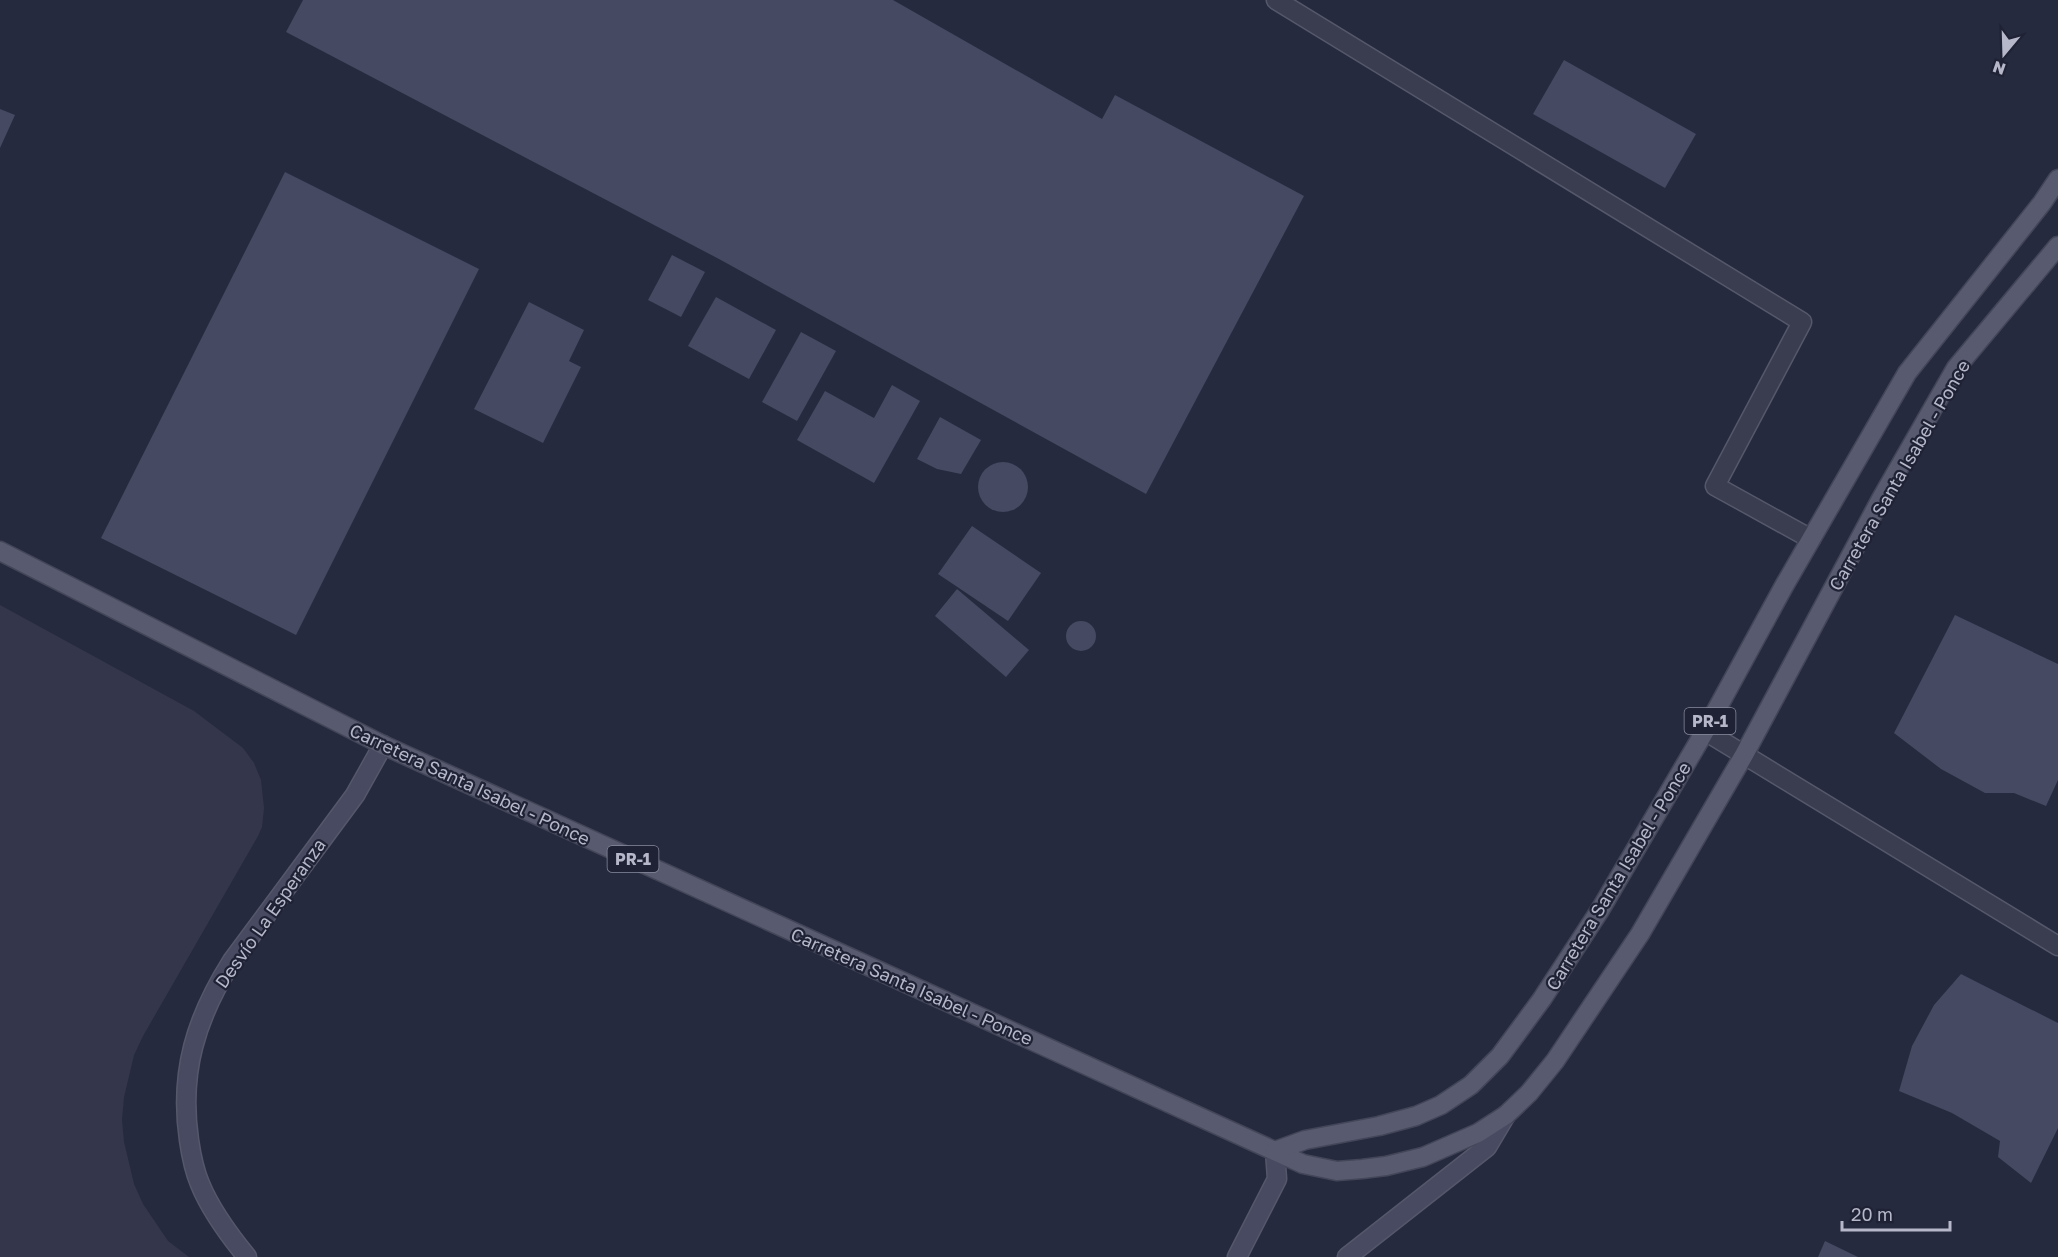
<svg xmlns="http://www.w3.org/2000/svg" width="2058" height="1257" font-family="'Golos Text',sans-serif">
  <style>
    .airport { fill: #34374c }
    .building { fill: #454961 }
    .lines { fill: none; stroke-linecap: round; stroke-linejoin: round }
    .lane-casing { stroke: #55586a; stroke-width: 21 }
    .secondary-casing { stroke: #55586a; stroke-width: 21 }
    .primary-casing { stroke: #434658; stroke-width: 21 }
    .lane { stroke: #3a3d4f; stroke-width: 18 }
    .secondary { stroke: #484a62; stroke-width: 18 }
    .primary { stroke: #585b6f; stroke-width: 18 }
    .labels { text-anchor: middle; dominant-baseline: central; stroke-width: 4.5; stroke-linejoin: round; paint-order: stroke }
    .shield { fill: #1f2234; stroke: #898b9d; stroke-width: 1.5 }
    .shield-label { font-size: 16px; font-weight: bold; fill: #b6b8ca }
    .street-label { font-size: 18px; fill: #b6b8ca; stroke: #1f2234 }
  </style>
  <rect width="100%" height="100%" fill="#262a3f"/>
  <path class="airport" d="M0 605 194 711 243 748 254 763 261 780 264 808 262 827 258 836 143 1036 134 1055 124 1097 122 1120 124 1142 134 1184 143 1204 168 1241 189 1257H0Z"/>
  <g class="building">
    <path d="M303 0H893L1102 119 1115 95 1304 196 1146 494 719 259 286 32Z"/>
    <path d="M1564 60 1696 134 1665 188 1533 114Z"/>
    <path d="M0 109 15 115 0 148Z"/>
    <path d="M285 172 479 269 296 635 101 538Z"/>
    <path d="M672 255 705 272 681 317 648 300Z"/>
    <path d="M716 297 776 330 749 379 688 346Z"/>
    <path d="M529 302 584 330 569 361 581 367 543 443 474 409Z"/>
    <path d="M801 332 836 351 797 421 762 402Z"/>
    <path d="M892 385 920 401 874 483 797 440 825 391 874 418Z"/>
    <path d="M940 417 981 440 961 474 937 469 917 459Z"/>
    <circle cx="1003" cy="487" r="25"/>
    <path d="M972 526 1041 573 1008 621 938 574Z"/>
    <path d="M957 589 1029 650 1006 677 935 616Z"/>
    <path d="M1955 615 2058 664V780L2046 806 2014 793H1985L1941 769 1894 733Z"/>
    <circle cx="1081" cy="636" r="15"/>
    <path d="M1961 974 2058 1023V1128L2031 1183 1998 1157 2000 1141 1952 1113 1899 1091 1912 1046 1934 1005Z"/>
    <path d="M1825 1241 1858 1257H1818Z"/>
  </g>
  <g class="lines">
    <defs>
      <g id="lane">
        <path d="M1276 0 1802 322 1715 486 1811 539"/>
        <path d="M1705 731 2058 946"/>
      </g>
      <g id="secondary">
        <path d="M247 1257C229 1235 211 1211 200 1184 194 1170 191 1154 189 1140 179 1072 196 1018 232 961L355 795 383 745"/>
        <path d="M1237 1257 1277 1179 1275 1151"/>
        <path d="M1347 1257 1487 1147 1506 1115"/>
      </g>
      <g id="primary">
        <path d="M0 551 383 745 1303 1164 1337 1171 1362 1169 1386 1166 1423 1157 1478 1133 1506 1115 1529 1093 1555 1061 1640 934 1744 755 1881 499 1956 368 2058 246"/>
        <path d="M1275 1151 1305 1140 1379 1126 1416 1116 1441 1105 1471 1085 1500 1056 1542 999 1600 910 1705 731 1784 586 1907 373 2042 203 2058 179"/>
      </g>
    </defs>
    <use href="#lane" class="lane-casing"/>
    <use href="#secondary" class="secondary-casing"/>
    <use href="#primary" class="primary-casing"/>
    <use href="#lane" class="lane"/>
    <use href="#secondary" class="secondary"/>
    <use href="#primary" class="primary"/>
  </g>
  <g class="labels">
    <g class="shield">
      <rect x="1684.5" y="708" width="51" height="26" rx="4.5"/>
      <rect x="607.5" y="846" width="51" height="26" rx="4.5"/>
    </g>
    <g class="shield-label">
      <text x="1710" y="721">PR-1</text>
      <text x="633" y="859">PR-1</text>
    </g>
    <g class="street-label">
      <text transform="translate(1899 475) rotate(-60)">Carretera Santa Isabel - Ponce</text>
      <text transform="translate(470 784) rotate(25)">Carretera Santa Isabel - Ponce</text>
      <text transform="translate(1618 876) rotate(-59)">Carretera Santa Isabel - Ponce</text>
      <text transform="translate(270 913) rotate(-55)">Desvío La Esperanza</text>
      <text transform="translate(912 986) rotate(24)">Carretera Santa Isabel - Ponce</text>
    </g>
  </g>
  <g transform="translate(2004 54) rotate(199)" stroke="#1f2234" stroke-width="4.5" paint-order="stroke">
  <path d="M0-4.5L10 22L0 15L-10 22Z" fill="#b6b8ca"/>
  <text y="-9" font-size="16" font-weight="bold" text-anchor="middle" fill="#b6b8ca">N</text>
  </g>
  <path d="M1842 1221v9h108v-9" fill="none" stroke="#b6b8ca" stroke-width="3"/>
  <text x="1851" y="1221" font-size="18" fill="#b6b8ca" stroke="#1f2234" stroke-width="4.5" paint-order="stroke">20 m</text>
</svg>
